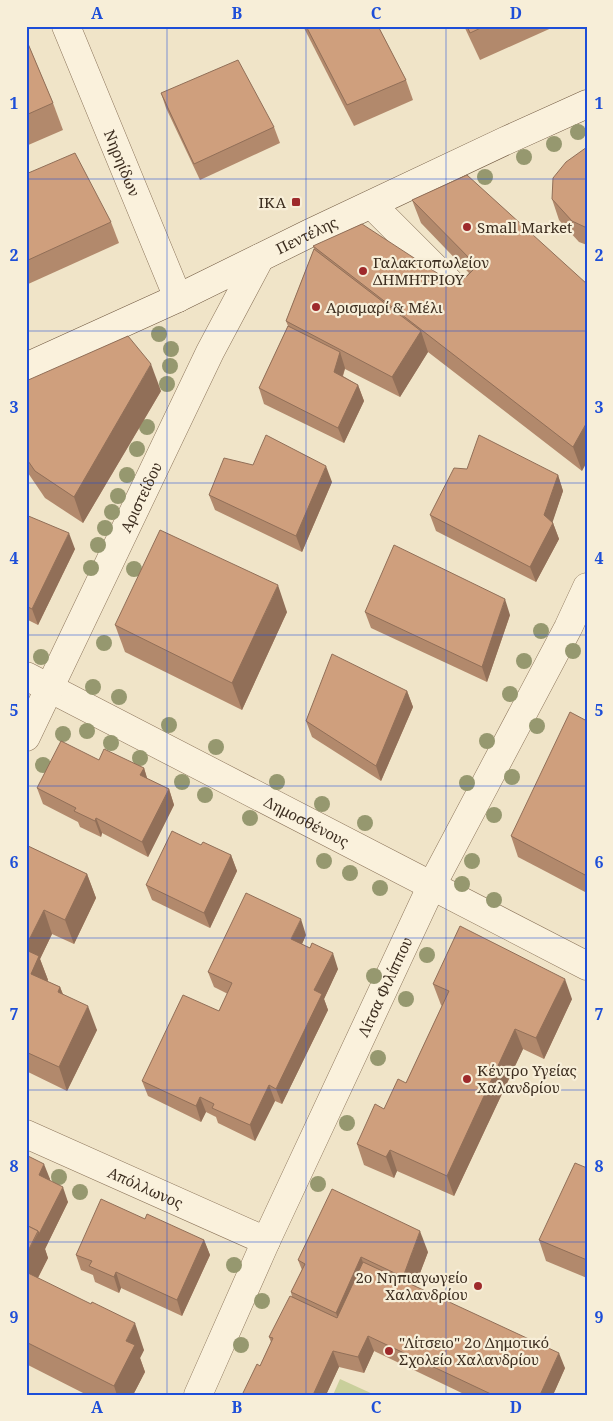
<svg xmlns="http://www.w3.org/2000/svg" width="613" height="1421" font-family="'Noto Serif',serif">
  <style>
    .green { fill: #c9cf9b }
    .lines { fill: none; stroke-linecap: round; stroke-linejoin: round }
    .pedestrian-casing { stroke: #8d765c; stroke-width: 29 }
    .minor-casing { stroke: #8d765c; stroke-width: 29 }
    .secondary-casing { stroke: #6f573f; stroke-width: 29 }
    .pedestrian { stroke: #faf1dc; stroke-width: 28 }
    .minor { stroke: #faf1dc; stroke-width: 28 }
    .secondary { stroke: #faf1dc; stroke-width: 28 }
    .tree { fill: #96986f }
    .wall { fill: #b2896c }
    .shaded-wall { fill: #916f58 }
    .building { fill: #cf9f7d; stroke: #916f58 }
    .grid { fill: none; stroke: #1d4ed8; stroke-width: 1; stroke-opacity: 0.55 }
    .poi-dot { fill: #9e2a2b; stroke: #f7eed8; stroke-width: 2 }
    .labels { text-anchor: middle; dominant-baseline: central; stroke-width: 4.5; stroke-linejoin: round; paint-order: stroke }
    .street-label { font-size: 15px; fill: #3d2e20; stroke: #f7eed8 }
    .poi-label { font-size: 15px; fill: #3d2e20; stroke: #f7eed8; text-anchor: start }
    .neatline { fill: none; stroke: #1d4ed8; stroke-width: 2 }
    .grid-label { font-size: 16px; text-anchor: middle; font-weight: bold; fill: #1d4ed8 }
  </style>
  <rect width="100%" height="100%" fill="#f0e4c8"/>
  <path class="green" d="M340 1379 375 1395H333Z"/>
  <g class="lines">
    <defs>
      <path id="pedestrian" d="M372 205 457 290"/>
      <g id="minor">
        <path id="s1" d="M66 26 178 298"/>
        <path id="s2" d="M26 676 587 966"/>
        <path id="s3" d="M26 737 210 352 260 258"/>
        <path id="s4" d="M26 1134 266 1241"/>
        <path id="s5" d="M198 1395 266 1241 432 885 568 628 587 587"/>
      </g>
      <g id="secondary">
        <path id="s6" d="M26 367 178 298 310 233 505 141 587 104"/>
      </g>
    </defs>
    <use href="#pedestrian" class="pedestrian-casing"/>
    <use href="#minor" class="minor-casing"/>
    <use href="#secondary" class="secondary-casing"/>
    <use href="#pedestrian" class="pedestrian"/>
    <use href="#minor" class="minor"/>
    <use href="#secondary" class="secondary"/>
  </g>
  <g class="tree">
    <circle cx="578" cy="132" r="8"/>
    <circle cx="554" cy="144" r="8"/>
    <circle cx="524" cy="157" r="8"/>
    <circle cx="485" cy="177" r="8"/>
    <circle cx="159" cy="334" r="8"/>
    <circle cx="171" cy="349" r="8"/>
    <circle cx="170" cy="366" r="8"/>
    <circle cx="167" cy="384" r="8"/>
    <circle cx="147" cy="427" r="8"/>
    <circle cx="137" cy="449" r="8"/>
    <circle cx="127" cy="475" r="8"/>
    <circle cx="118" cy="496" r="8"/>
    <circle cx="112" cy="512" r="8"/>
    <circle cx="105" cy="528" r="8"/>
    <circle cx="98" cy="545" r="8"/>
    <circle cx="91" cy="568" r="8"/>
    <circle cx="134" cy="569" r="8"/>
    <circle cx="541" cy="631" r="8"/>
    <circle cx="104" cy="643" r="8"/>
    <circle cx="573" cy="651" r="8"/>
    <circle cx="41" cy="657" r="8"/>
    <circle cx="524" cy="661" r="8"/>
    <circle cx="93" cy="687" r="8"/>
    <circle cx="510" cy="694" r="8"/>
    <circle cx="119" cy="697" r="8"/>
    <circle cx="169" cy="725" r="8"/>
    <circle cx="537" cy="726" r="8"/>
    <circle cx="87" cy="731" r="8"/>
    <circle cx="63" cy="734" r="8"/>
    <circle cx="487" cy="741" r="8"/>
    <circle cx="111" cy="743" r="8"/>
    <circle cx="216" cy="747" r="8"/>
    <circle cx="140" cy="758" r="8"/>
    <circle cx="43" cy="765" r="8"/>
    <circle cx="512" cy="777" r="8"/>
    <circle cx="182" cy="782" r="8"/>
    <circle cx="277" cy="782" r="8"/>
    <circle cx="467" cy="783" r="8"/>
    <circle cx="205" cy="795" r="8"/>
    <circle cx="322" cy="804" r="8"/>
    <circle cx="494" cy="815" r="8"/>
    <circle cx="250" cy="818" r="8"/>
    <circle cx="365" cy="823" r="8"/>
    <circle cx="324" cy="861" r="8"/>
    <circle cx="472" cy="861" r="8"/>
    <circle cx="350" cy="873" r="8"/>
    <circle cx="462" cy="884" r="8"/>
    <circle cx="380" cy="888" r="8"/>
    <circle cx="494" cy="900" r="8"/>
    <circle cx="427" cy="955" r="8"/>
    <circle cx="374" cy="976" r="8"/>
    <circle cx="406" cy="999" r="8"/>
    <circle cx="378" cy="1058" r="8"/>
    <circle cx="347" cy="1123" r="8"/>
    <circle cx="59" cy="1177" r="8"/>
    <circle cx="318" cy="1184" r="8"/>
    <circle cx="80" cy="1192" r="8"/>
    <circle cx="234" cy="1265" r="8"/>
    <circle cx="262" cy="1301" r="8"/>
    <circle cx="241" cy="1345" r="8"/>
  </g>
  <g class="wall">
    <path d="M303 26H378L406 80 413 100 354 126Z"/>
    <path d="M464 26H556L480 60Z"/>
    <path d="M26 39 53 103 63 130 26 146Z"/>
    <path d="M161 93 274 127 280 143 200 180 166 108Z"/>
    <path d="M587 147V245L579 242 559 220 552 199Z"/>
    <path d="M26 174 111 222 119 243 26 285Z"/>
    <path d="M412 200 587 284 582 471 428 352 400 397 345 369 343 376 358 385 364 401 344 443 264 404 259 388 288 326 286 321 314 249 313 246 457 286 469 273 421 223Z"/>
    <path d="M26 381 161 391 83 523 45 498 26 470Z"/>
    <path d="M253 465 332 482 302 552 215 510 209 495Z"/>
    <path d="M467 469 558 475 563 491 552 522 553 523 559 539 536 582 436 531 430 515Z"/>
    <path d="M26 515 75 549 38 625 26 619Z"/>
    <path d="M287 612 242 710 125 652 115 625Z"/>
    <path d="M365 612 510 615 487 682 371 628Z"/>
    <path d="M407 691 413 707 381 781 312 737 306 721Z"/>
    <path d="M587 721V893L518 857 511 836Z"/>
    <path d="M99 760 144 768 147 779 169 789 174 805 148 857 102 833 101 837 80 827 78 822 43 804 37 788Z"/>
    <path d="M26 845 87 874 96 898 74 944 52 934 40 959 48 980 47 981 60 987 63 994 97 1030 67 1091 26 1071Z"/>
    <path d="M201 845 231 855 237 871 210 928 152 900 146 885Z"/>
    <path d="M306 935 302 944 338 969 324 999 328 1010 282 1104 275 1101 255 1141 218 1123 216 1117 206 1112 201 1122 148 1096 142 1081 219 1011 228 994 214 987 208 972Z"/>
    <path d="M433 984 572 999 544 1059 523 1049 454 1196 397 1171 394 1178 364 1165 357 1144 384 1109 406 1083 442 1006 441 1005Z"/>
    <path d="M26 1155 50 1179V1180L68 1202 45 1249 48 1258 38 1278 144 1350 140 1358 145 1372 133 1395H87L26 1364Z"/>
    <path d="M587 1168V1278L546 1261 539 1240Z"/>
    <path d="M145 1219 204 1240 210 1255 182 1316 121 1288 119 1293 95 1282 93 1275 81 1270 76 1255Z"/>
    <path d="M428 1252 415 1286 565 1368 553 1395H466L374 1351 364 1373 339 1367 326 1395H242L260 1366 271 1342 269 1337 292 1297 291 1292 302 1270 298 1260Z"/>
  </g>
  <g class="shaded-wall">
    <path d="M421 331 428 352 400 397 392 377Z"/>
    <path d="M340 352 345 368 339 387 334 372Z"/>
    <path d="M151 364 161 391 83 523 74 497Z"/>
    <path d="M358 385 364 401 344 443 338 428Z"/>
    <path d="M587 422V462L582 471 573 447Z"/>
    <path d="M326 466 332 482 302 552 296 536Z"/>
    <path d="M558 475 563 491 550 530 553 523 559 539 536 582 530 567 544 515Z"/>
    <path d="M69 533 75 549 38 625 32 609Z"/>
    <path d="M278 585 287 612 242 710 232 683Z"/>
    <path d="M505 599 510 615 487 682 482 667Z"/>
    <path d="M407 691 413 707 381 781 376 766Z"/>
    <path d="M144 768 149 784 140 775Z"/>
    <path d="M169 789 174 805 148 857 142 842Z"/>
    <path d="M96 818 102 833 101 837 95 821Z"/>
    <path d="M231 855 237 871 210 928 204 913Z"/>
    <path d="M87 874 96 898 74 944 65 920Z"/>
    <path d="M44 910 52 934 40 959 48 980 40 997 31 974 26 953V946Z"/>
    <path d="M301 919 306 935 297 955 291 939Z"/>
    <path d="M333 953 338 969 324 999 328 1010 282 1104 276 1089 314 990Z"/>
    <path d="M565 979 572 999 544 1059 536 1038Z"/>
    <path d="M60 987 69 1011 58 992Z"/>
    <path d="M88 1006 97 1030 67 1091 59 1067Z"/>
    <path d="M515 1029 523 1049 454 1196 447 1176Z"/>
    <path d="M269 1085 275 1101 255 1141 250 1125Z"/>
    <path d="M200 1097 206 1112 201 1122 196 1106Z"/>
    <path d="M390 1150 397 1171 394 1178 386 1157Z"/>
    <path d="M44 1164 50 1179 45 1190 39 1175Z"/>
    <path d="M63 1187 68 1202 45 1249 48 1258 29 1295 26 1287V1255Z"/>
    <path d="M420 1231 428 1252 411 1297 403 1277Z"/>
    <path d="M204 1240 210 1255 182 1316 177 1300Z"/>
    <path d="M361 1257 369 1278 343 1334 336 1313Z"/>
    <path d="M116 1272 121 1288 119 1293 114 1277Z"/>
    <path d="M135 1323 144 1350 140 1358 145 1372 133 1395H117L114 1386 126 1341Z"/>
    <path d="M368 1336 374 1351 364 1373 358 1357Z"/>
    <path d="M333 1351 339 1367 326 1395H313Z"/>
    <path d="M559 1353 565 1368 553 1395H540Z"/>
  </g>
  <g class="building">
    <path d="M306 26H378L406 80 347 105Z"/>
    <path d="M467 26H485L470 33Z"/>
    <path d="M26 39 53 103 26 115Z"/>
    <path d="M238 60 274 127 194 164 161 93Z"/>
    <path d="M587 147V228L572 221 552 199 553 178 566 162Z"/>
    <path d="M75 153 111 222 26 261V174Z"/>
    <path d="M467 175 587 284V422L573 447 313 246 362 224 457 286 477 266 412 200Z"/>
    <path d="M314 249 421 331 392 377 286 321Z"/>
    <path d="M288 326 340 352 334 372 358 385 338 428 259 388Z"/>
    <path d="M128 336 151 364 74 497 35 471 26 458V381Z"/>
    <path d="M266 435 326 466 296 536 209 495 224 458 253 465Z"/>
    <path d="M479 435 558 475 544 515 553 523 530 567 430 515 454 468 467 469Z"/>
    <path d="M26 515 69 533 32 609 26 606Z"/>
    <path d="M160 530 278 585 232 683 115 625Z"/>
    <path d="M394 545 505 599 482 667 365 612Z"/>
    <path d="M332 654 407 691 376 766 306 721Z"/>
    <path d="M570 712 587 721V876L511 836Z"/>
    <path d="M61 741 99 760 104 749 144 768 140 775 169 789 142 842 96 818 95 821 74 811 76 808 37 788Z"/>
    <path d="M172 831 201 845 203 842 231 855 204 913 146 885Z"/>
    <path d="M26 845 87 874 65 920 44 910 26 946Z"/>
    <path d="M246 893 301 919 291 939 310 948 312 943 333 953 314 990 322 994 276 1089 269 1085 250 1125 212 1108 214 1104 200 1097 196 1106 142 1081 183 995 219 1011 232 983 208 972Z"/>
    <path d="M460 926 565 979 536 1038 515 1029 447 1176 390 1150 386 1157 357 1144 375 1104 384 1109 398 1079 406 1083 449 991 433 984Z"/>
    <path d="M26 950 39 956 31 974 60 987 58 992 88 1006 59 1067 26 1052Z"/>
    <path d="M26 1155 44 1164 39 1175 63 1187 39 1234 38 1231 26 1225Z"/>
    <path d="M575 1163 587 1168V1260L539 1240Z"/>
    <path d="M332 1189 420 1231 403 1277 361 1257 336 1313 291 1292 305 1264 298 1260Z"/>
    <path d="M101 1199 145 1219 147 1214 204 1240 177 1300 116 1272 114 1277 89 1266 92 1261 76 1255Z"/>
    <path d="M26 1225 38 1231 26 1255Z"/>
    <path d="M363 1262 559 1353 540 1395H493L368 1336 358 1357 333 1351 313 1395H242L257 1364 260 1366 273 1338 269 1337 290 1296 337 1318Z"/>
    <path d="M26 1272 91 1304 92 1302 135 1323 126 1341 135 1345 114 1386 26 1342Z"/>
  </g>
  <path class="grid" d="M167 26V1395M306 26V1395M446 26V1395M26 179H587M26 331H587M26 483H587M26 635H587M26 786H587M26 938H587M26 1090H587M26 1242H587"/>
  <g class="poi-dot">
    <rect x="291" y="197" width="10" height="10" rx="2.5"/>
    <circle cx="467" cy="227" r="5"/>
    <circle cx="363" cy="271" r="5"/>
    <circle cx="316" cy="307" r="5"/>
    <circle cx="467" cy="1079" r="5"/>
    <circle cx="478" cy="1286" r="5"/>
    <circle cx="389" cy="1351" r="5"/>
  </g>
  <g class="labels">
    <g class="street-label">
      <text stroke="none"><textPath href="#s1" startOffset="148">Νηρηίδων</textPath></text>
      <text stroke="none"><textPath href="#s6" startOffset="310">Πεντέλης</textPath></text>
      <text stroke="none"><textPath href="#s3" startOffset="266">Αριστείδου</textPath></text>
      <text stroke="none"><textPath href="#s2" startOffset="316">Δημοσθένους</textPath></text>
      <text stroke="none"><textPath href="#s5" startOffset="449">Λίτσα Φιλίππου</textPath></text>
      <text stroke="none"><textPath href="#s4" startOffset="131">Απόλλωνος</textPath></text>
    </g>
    <g class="poi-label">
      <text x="286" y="202" text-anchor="end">ΙΚΑ</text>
      <text x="477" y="227">Small Market</text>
      <text x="373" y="262">Γαλακτοπωλείον<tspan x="373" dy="17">ΔΗΜΗΤΡΙΟΥ</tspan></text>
      <text x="326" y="307">Αρισμαρί &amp; Μέλι</text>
      <text x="477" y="1070">Κέντρο Υγείας<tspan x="477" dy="17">Χαλανδρίου</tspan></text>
      <text x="468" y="1277" text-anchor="end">2ο Νηπιαγωγείο<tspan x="468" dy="17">Χαλανδρίου</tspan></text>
      <text x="399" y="1342">"Λίτσειο" 2ο Δημοτικό<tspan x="399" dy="17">Σχολείο Χαλανδρίου</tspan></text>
    </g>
  </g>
  <rect width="613" height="1421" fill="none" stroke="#f7eed8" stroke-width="55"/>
  <rect x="28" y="28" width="558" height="1366" class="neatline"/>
  <g class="grid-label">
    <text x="97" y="19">A</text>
    <text x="237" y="19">B</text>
    <text x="376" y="19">C</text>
    <text x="516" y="19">D</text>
    <text x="14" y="109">1</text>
    <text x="599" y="109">1</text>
    <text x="14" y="261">2</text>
    <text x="599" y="261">2</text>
    <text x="14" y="413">3</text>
    <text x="599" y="413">3</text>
    <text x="14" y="564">4</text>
    <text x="599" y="564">4</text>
    <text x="14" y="716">5</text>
    <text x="599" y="716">5</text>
    <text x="14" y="868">6</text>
    <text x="599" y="868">6</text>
    <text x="14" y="1020">7</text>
    <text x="599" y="1020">7</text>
    <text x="14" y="1172">8</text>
    <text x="599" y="1172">8</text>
    <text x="14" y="1323">9</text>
    <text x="599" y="1323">9</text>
    <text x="97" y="1413">A</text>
    <text x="237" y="1413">B</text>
    <text x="376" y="1413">C</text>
    <text x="516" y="1413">D</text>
  </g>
</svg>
